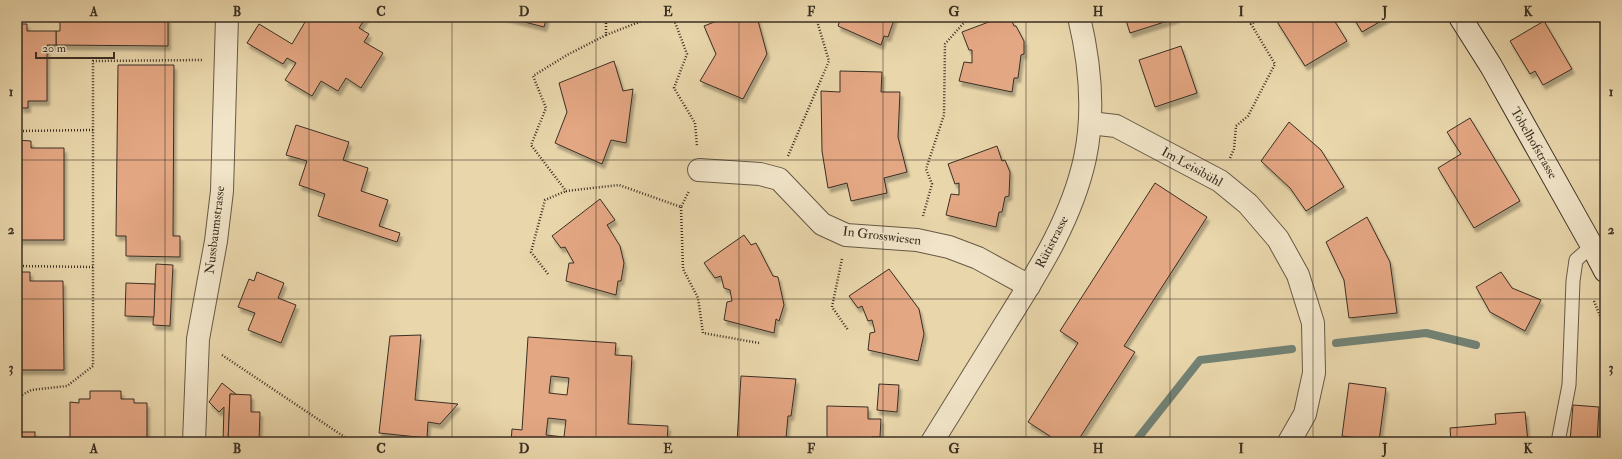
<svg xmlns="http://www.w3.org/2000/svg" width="1622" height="459" font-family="'IM FELL Double Pica',serif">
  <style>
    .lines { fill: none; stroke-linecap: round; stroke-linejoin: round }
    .stream { stroke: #728275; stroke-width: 8 }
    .building { fill: #e4a783; stroke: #3a2f23; fill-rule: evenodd; filter: url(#shadow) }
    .lane-casing { stroke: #665945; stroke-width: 15 }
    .street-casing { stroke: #665945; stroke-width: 24 }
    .secondary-casing { stroke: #3a2f23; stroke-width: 24 }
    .path { stroke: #3a2f23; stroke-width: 2.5; stroke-dasharray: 1 2; stroke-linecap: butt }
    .lane { stroke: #f1e4c8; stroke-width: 13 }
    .street { stroke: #f1e4c8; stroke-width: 22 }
    .secondary { stroke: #f1e4c8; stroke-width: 22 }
    .grid { fill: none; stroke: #3a2f23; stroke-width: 1; stroke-opacity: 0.55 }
    .labels { text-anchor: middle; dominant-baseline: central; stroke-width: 3; stroke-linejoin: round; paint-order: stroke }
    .street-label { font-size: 13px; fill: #3a2f23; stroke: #f1e4c8 }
    .neatline { fill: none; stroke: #3a2f23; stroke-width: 1.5 }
    .grid-label { font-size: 13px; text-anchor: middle; font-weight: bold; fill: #3a2f23 }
  </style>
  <defs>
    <filter id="shadow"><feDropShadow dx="2.5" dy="4.5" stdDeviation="1" flood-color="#0004"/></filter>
  </defs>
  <rect width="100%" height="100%" fill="#e9d6ab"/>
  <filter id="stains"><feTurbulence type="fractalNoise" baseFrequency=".005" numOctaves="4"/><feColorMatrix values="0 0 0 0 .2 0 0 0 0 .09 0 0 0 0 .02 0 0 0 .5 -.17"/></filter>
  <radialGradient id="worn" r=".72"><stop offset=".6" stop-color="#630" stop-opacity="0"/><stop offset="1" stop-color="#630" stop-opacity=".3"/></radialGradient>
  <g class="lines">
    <g class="stream">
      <path d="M1336 343 1426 333 1476 345"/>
      <path d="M1135 442 1200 360 1292 349"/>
    </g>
  </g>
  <g class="building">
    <path d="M60 17H168V46L56 45V31H60Z"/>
    <path d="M308 17H366L359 28 369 34 364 42 383 53 361 88 346 78 338 91 321 81 312 96 285 80 296 63 287 58 283 64 247 43 259 24 292 44Z"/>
    <path d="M505 17H547L544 27Z"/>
    <path d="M727 17H757L767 54 743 99 700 81 716 54 704 26Z"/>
    <path d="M841 17H895L888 37 884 36 881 45 838 26Z"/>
    <path d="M1002 17H1010L1014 26H1016L1024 41V54L1021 55 1018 78H1014L1012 92 959 81 964 62 972 63V50H969L962 32Z"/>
    <path d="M1125 17H1177V18L1130 33Z"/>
    <path d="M1281 17H1332L1347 41 1305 66 1276 20Z"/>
    <path d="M1353 17H1388L1362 32Z"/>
    <path d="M1544 21 1572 69 1543 85 1535 71 1530 74 1510 41Z"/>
    <path d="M18 24H27V31H56V45H47V101H28V108H21V102H17Z"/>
    <path d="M1181 46 1197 93 1155 107 1139 60Z"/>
    <path d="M614 61 623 91 633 89 626 143 611 140 602 164 555 143 567 112 559 83Z"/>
    <path d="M118 65H174L173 236H180V257L126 256V236H116Z"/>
    <path d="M840 71 882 72 881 92H900L898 137 907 172 884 178 887 193 851 201 847 183 828 188 822 151 821 91 840 92Z"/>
    <path d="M1470 118 1520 201 1474 228 1438 168 1461 154 1447 132Z"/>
    <path d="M1289 122 1321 150 1344 187 1306 211 1290 188 1261 161Z"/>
    <path d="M296 125 349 142 343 160 368 168 361 191 388 200 379 226 400 233 397 242 318 216 325 194 299 185 307 161 286 155Z"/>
    <path d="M17 140 31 141V148H64V240H17Z"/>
    <path d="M997 146 1002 161 1005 160 1010 172 1009 196 1005 197 1002 212H999L996 227 946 215 951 194 959 195V183L955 184 948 164Z"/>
    <path d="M1155 183 1207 217 1124 346 1135 352 1077 442H1059L1028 422 1078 343 1060 331Z"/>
    <path d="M600 199 615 220 607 225 620 246 624 263 621 281H618L616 295 566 281 569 263H574L565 247 561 248 552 236Z"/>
    <path d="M1367 217 1390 262 1397 313 1349 318 1344 280 1326 242Z"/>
    <path d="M744 235 751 245 756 243 773 276 778 277 784 305 779 321 776 319 774 333 724 320 727 302 732 301 730 290 724 288 721 276 715 278 704 263Z"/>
    <path d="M156 264 173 265 170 326 153 325Z"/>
    <path d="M889 269 919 309 924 334 918 361 868 350 870 333 875 332 872 320 868 321 862 306 858 308 849 296Z"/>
    <path d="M17 272H30V281H63L64 370H17Z"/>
    <path d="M257 272 284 283 278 298 296 305 281 343 248 330 255 313 238 307 249 279 254 281Z"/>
    <path d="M1501 272 1512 288 1541 300 1525 331 1490 312 1476 287Z"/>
    <path d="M126 283 155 284 154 317 125 316Z"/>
    <path d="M421 335 415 400 458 404 440 424 428 422 427 438 379 433 390 336Z"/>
    <path d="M528 337 616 343 615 355 632 356 628 424 668 426 667 442H511L512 429 522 430ZM551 376 569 378 567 395 549 393ZM548 418 566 420 564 437 546 435Z"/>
    <path d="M741 376 796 379 791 416H788L786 438H780V442H737Z"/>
    <path d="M222 383 237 395 230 394 228 442H223L224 407 219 412 209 402Z"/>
    <path d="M1349 383 1386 388 1379 441 1342 436Z"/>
    <path d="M879 384 899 385 897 412 877 410Z"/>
    <path d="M90 391H121V399H134V403H147V442H64L70 441V402L79 403V399H90Z"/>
    <path d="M230 394 251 395V412H260L259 442H256V439H249L248 442H228Z"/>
    <path d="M1573 405 1599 407 1597 442H1570Z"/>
    <path d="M827 406 868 407V419H881L880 437H872L871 442H827Z"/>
    <path d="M1525 412 1528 442H1451L1450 428 1496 424 1495 414Z"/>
    <rect x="17" y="432" width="18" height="10"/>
  </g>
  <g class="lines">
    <defs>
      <path id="lane" d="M1558 442 1569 385 1573 281 1576 260 1592 246"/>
      <g id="street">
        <path d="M1090 123 1116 126 1220 181 1248 204 1278 239 1298 275 1313 323 1314 373 1305 414 1289 442"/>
        <path d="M699 170 760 174 779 179 822 224 846 235 917 240 949 247 978 258 1029 286"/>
        <path d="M194 442 198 339 216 241 222 191 227 17"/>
        <path d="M932 442C957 402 982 361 1007 321 1039 270 1072 218 1085 158 1095 111 1090 63 1079 17"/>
      </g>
      <path id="secondary" d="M1460 17 1491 66 1592 246 1605 271"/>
    </defs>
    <use href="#lane" class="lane-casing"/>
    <use href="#street" class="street-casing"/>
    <use href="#secondary" class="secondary-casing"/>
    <g class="path">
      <path d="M606 17V35L567 55 533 76 546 108 531 145 566 191 619 185 681 207 689 191"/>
      <path d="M673 17 687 54 674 88 695 123 697 146"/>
      <path d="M606 35 652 17"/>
      <path d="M17 131 93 130"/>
      <path d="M788 156 829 61 817 21 818 17"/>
      <path d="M1230 158 1234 149 1236 126 1248 116 1275 64 1251 24 1263 17"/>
      <path d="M681 207 683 269 698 298 703 333 759 343"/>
      <path d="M923 216 932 184 926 169 944 115 945 44 969 17"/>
      <path d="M842 259 832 307 848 330"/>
      <path d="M17 266 93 267"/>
      <path d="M548 274 531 252 545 200 566 191"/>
      <path d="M1594 301 1605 328"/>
      <path d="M222 355 352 442"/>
      <path d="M17 398 31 390 67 386 93 366V61L202 60"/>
    </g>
    <use href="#lane" class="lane"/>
    <use href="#street" class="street"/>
    <use href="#secondary" class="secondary"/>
  </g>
  <path class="grid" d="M165 17V442M309 17V442M452 17V442M596 17V442M739 17V442M883 17V442M1026 17V442M1170 17V442M1313 17V442M1457 17V442M17 160H1605M17 299H1605"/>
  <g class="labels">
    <g class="street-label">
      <text transform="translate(1534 143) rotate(60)">Tobelhofstrasse</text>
      <text transform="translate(1192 167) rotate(29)">Im Leisibühl</text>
      <text transform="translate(215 230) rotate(-83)">Nussbaumstrasse</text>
      <text transform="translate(882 236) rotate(7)">In Grosswiesen</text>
      <text transform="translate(1052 242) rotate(-63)">Rütistrasse</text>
    </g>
  </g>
  <rect width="1622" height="459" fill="none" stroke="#e9d6ab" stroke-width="44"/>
  <path d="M36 52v6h78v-6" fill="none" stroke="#3a2f23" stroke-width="2"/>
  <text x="42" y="52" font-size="12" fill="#3a2f23" stroke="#f1e4c8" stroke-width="3" paint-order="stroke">20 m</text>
  <rect x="22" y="22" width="1578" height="415" class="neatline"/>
  <g class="grid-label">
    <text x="94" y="16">A</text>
    <text x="237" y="16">B</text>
    <text x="381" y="16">C</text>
    <text x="524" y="16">D</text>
    <text x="668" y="16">E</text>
    <text x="811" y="16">F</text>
    <text x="954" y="16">G</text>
    <text x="1098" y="16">H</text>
    <text x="1241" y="16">I</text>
    <text x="1385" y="16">J</text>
    <text x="1528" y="16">K</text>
    <text x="11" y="96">1</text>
    <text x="1611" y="96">1</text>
    <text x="11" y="234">2</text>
    <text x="1611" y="234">2</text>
    <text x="11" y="372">3</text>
    <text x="1611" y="372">3</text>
    <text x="94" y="453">A</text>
    <text x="237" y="453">B</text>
    <text x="381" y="453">C</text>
    <text x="524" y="453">D</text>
    <text x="668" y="453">E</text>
    <text x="811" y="453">F</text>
    <text x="954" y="453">G</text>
    <text x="1098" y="453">H</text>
    <text x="1241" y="453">I</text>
    <text x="1385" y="453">J</text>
    <text x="1528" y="453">K</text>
  </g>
  <rect width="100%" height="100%" filter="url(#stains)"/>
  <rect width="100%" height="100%" fill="url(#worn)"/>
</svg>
